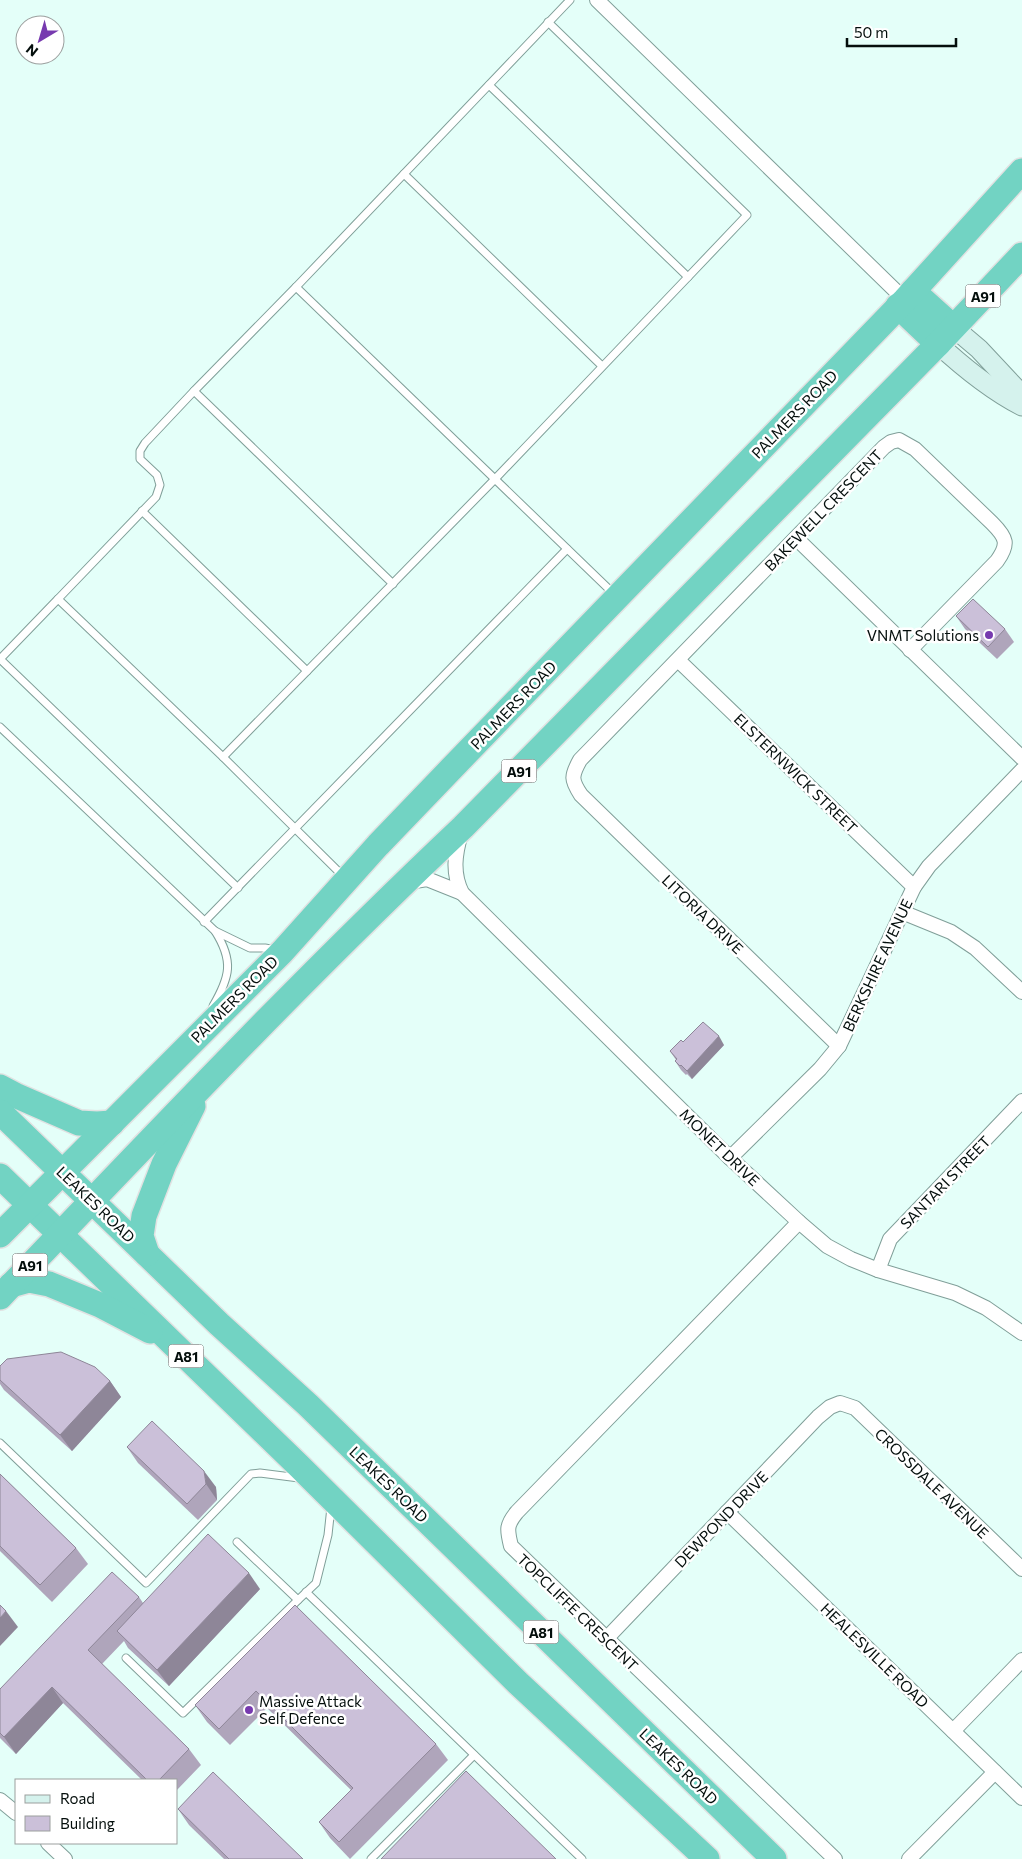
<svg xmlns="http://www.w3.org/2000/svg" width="1022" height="1859" font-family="Commissioner,sans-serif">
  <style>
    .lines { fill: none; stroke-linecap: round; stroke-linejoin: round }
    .lane-casing { stroke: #809f99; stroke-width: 9 }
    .street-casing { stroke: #809f99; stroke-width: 16 }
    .secondary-casing { stroke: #809f99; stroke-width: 21 }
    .highway-casing { stroke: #e1e2e2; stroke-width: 28 }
    .lane { stroke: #fff; stroke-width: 7 }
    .street { stroke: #fff; stroke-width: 14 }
    .secondary { stroke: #d5f2ed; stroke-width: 19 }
    .highway { stroke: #72d3c3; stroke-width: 25 }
    .wall { fill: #afa5bb }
    .shaded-wall { fill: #8e8698 }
    .building { fill: #cbc0d9; stroke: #8e8698 }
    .poi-dot { fill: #773aaf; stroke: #fff; stroke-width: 2 }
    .labels { text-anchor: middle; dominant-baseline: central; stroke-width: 5; stroke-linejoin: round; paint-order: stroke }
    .shield { fill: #fff; stroke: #4f5655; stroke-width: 1 }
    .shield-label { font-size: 14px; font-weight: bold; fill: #040e0c }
    .street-label { font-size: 15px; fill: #040e0c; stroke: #fff }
    .poi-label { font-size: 15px; fill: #040e0c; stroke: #fff; text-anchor: end }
  </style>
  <rect width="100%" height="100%" fill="#e4fff9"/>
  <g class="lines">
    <defs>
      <g id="lane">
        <path d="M548 22 747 215 688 277"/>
        <path d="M404 174 602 366"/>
        <path d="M296 287 570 0"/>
        <path d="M194 391 145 443 140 451V459L157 475 160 485 156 497 58 599 223 757 343 876"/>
        <path d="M142 511 307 671"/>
        <path d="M393 584 194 391 296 287 615 595"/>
        <path d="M58 599 0 659 238 888"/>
        <path d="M0 727 215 931 250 948H265L276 950"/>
        <path d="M223 757 495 479 688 277 489 85"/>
        <path d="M204 922 567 549"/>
        <path d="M213 1006C230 977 234 961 215 931"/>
        <path d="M0 1443 146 1583 251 1474 260 1473 299 1478"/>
        <path d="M237 1542 298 1600 316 1583 328 1535 331 1507"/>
        <path d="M306 1592 582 1859"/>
        <path d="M126 1658 183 1713 298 1600"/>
        <path d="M371 1859 474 1755"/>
      </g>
      <g id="street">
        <path d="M597 0 905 300"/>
        <path d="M796 538 1022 758"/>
        <path d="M678 660 914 887"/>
        <path d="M461 833C455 854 452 873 462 893L730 1158 799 1222 827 1246 851 1259 878 1270 955 1293 986 1308 1022 1333"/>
        <path d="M409 882 427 879 462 893"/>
        <path d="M902 912 951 932 975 948 1022 992"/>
        <path d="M839 1046 581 795C571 780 571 776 580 760L884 447 891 442 899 440 915 449 992 523C1007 538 1009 544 997 561L910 650"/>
        <path d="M730 1158 820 1069 839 1046 914 887 929 866 1022 770"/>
        <path d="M799 1222 517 1512C506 1525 507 1530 511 1546L835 1859"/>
        <path d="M878 1270 890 1239 1022 1101"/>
        <path d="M727 1512 1022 1798"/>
        <path d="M606 1639 818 1417 830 1407 840 1403 855 1408 1022 1569"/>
        <path d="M953 1731 1022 1660"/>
        <path d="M0 1800 16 1813"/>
        <path d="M48 1843 65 1859"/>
        <path d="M909 1859 995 1772"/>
      </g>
      <g id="secondary">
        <path d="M953 327 979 349 1022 395"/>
        <path d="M938 344C964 368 991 390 1022 406"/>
      </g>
      <g id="highway">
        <path d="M913 291 953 327"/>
        <path d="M898 306 938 344"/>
        <path d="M0 1087 17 1096 79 1123 97 1124 112 1123"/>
        <path d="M0 1112 219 1324 308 1405 774 1859"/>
        <path d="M0 1176 298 1465 518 1683 707 1859"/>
        <path d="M0 1235 282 952 378 845 451 769 905 300 1022 171"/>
        <path d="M147 1254 141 1236 144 1216 164 1164 193 1106"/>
        <path d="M11 1285 29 1280 49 1284 100 1305 150 1331"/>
        <path d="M0 1297C152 1138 303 978 463 827L938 344 1022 255"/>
      </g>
    </defs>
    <use href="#lane" class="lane-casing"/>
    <use href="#street" class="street-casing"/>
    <use href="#secondary" class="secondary-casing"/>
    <use href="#highway" class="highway-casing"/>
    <use href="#lane" class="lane"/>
    <use href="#street" class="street"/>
    <use href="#secondary" class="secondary"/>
    <use href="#highway" class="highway"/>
  </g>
  <g class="wall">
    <path d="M956 616 1005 629 1014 642 997 659 965 629Z"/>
    <path d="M683 1042 724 1045 692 1079 687 1074 686 1075 681 1070 675 1061 676 1060 670 1051Z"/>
    <path d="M0 1366 110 1381 121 1397 72 1451 4 1390 0 1384Z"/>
    <path d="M127 1447 216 1487 217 1500 198 1520 138 1463Z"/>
    <path d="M0 1474 76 1548 88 1564 52 1602 0 1551Z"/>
    <path d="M260 1589 169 1686 128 1648 124 1641 102 1664 189 1749 201 1765 176 1791V1780H142L63 1703 16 1754 0 1738V1689L139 1597 143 1603Z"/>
    <path d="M295 1605 436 1744 448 1760 350 1859 330 1838 319 1822 351 1790 267 1708 230 1745 207 1722 195 1705Z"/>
    <path d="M178 1809 303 1859H224L189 1825Z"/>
  </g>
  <g class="shaded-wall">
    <path d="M719 1036 724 1045 692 1079 687 1071Z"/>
    <path d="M110 1381 121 1397 72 1451 60 1435Z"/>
    <path d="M204 1471 216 1487 217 1500 206 1484Z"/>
    <path d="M249 1573 260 1589 169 1686 157 1670Z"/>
    <path d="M6 1611 18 1627 0 1646V1618Z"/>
    <path d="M52 1687 63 1703 16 1754 4 1737Z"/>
  </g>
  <g class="building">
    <path d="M973 599 1005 629 988 647 956 616Z"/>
    <path d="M703 1022 719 1036 687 1071 681 1065 680 1066 675 1061 677 1059 670 1051 681 1040 683 1042Z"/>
    <path d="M61 1352 95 1367 110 1381 60 1435 0 1380V1366L7 1359Z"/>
    <path d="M152 1421 204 1471 206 1484 187 1504 127 1447Z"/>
    <path d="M0 1474 76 1548 40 1585 0 1546Z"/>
    <path d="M208 1534 249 1573 157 1670 117 1631Z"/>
    <path d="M112 1572 139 1597 88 1650 189 1749 159 1780H147L52 1687 4 1737 0 1733V1689Z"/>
    <path d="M0 1605 6 1611 0 1618Z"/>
    <path d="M295 1605 436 1744 339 1842 319 1822 353 1788 256 1691 219 1729 195 1705Z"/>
    <path d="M466 1771 556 1859H381Z"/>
    <path d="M213 1772 303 1859H229L178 1809Z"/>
  </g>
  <g class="poi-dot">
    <circle cx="989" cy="635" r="5"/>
    <circle cx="249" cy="1710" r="5"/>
  </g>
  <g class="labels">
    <g class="shield">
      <rect x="965.5" y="284.5" width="35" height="23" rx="4"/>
      <rect x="501.5" y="759.5" width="35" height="23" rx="4"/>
      <rect x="12.5" y="1253.5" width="35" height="23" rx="4"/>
      <rect x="168.5" y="1344.5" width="35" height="23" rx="4"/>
      <rect x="523.5" y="1620.5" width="35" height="23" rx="4"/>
    </g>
    <g class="shield-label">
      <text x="983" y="296">A91</text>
      <text x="519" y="771">A91</text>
      <text x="30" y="1265">A91</text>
      <text x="186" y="1356">A81</text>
      <text x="541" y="1632">A81</text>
    </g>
    <g class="street-label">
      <text transform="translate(794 414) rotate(-46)">PALMERS ROAD</text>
      <text transform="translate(823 510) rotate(-46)">BAKEWELL CRESCENT</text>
      <text transform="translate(513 705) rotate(-46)">PALMERS ROAD</text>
      <text transform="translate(796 773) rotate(44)">ELSTERNWICK STREET</text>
      <text transform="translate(703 914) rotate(44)">LITORIA DRIVE</text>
      <text transform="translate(877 965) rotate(-65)">BERKSHIRE AVENUE</text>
      <text transform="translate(234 999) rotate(-45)">PALMERS ROAD</text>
      <text transform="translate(720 1147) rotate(44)">MONET DRIVE</text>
      <text transform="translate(945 1182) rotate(-46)">SANTARI STREET</text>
      <text transform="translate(96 1204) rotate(44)">LEAKES ROAD</text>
      <text transform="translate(932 1483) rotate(44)">CROSSDALE AVENUE</text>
      <text transform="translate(389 1484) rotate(44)">LEAKES ROAD</text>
      <text transform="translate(721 1519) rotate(-46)">DEWPOND DRIVE</text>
      <text transform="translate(578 1612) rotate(44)">TOPCLIFFE CRESCENT</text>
      <text transform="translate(875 1655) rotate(44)">HEALESVILLE ROAD</text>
      <text transform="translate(679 1766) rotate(44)">LEAKES ROAD</text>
    </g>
    <g class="poi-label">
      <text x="979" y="635">VNMT Solutions</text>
      <text x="259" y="1701" text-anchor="start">Massive Attack<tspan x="259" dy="17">Self Defence</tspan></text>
    </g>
  </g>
  <rect x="15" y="1779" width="162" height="65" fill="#ffffff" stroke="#9b9f9e"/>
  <rect x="25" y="1795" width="25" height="8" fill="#d5f2ed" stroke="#9b9f9e"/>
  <text x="60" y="1804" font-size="15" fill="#040e0c">Road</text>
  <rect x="25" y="1816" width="25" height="15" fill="#cbc0d9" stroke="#9b9f9e"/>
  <text x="60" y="1829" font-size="15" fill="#040e0c">Building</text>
  <g transform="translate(40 40) rotate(218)"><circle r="24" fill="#ffffff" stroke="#9b9f9e"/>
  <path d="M0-4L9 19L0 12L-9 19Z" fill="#773aaf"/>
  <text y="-8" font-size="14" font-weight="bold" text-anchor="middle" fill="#040e0c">N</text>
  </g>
  <path d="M847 38v8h109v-8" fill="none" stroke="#040e0c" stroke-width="2.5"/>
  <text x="854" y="38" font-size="15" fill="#040e0c" stroke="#ffffff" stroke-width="4" paint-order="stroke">50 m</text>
</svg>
